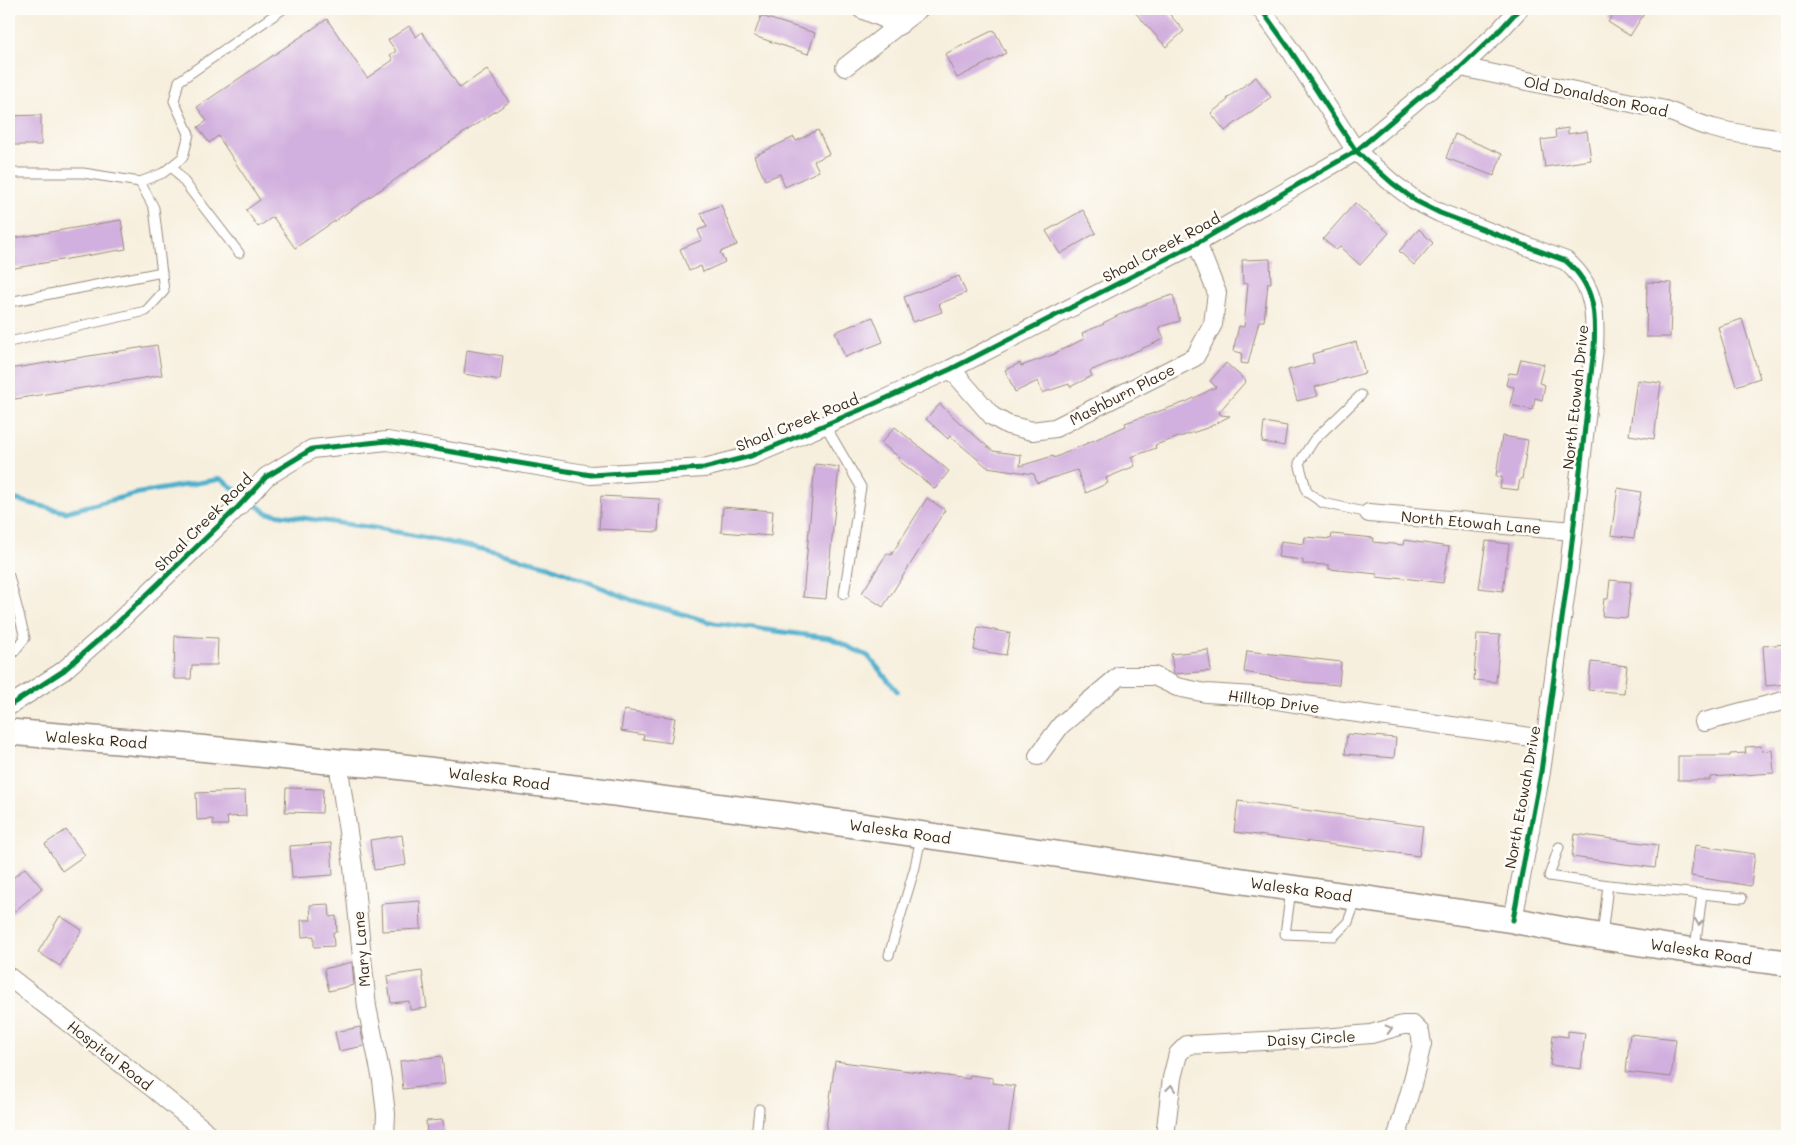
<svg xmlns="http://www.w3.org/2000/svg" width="1796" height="1145" font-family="Mali,sans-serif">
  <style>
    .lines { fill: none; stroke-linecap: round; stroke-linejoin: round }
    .stream { stroke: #4dafcc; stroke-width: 5 }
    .building { fill: #d1afde }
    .lane-casing { stroke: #998c7e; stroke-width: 11 }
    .street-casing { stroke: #998c7e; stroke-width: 20 }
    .secondary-casing { stroke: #998c7e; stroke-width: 28 }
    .lane { stroke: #fff; stroke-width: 9 }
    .street { stroke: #fff; stroke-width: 18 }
    .secondary { stroke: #fff; stroke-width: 25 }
    .cycleway-casing { stroke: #fdfcf7; stroke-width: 8 }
    .cycleway { stroke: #00873e; stroke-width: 5 }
    .oneway { stroke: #a79f9a }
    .labels { text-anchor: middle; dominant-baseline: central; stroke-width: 5; stroke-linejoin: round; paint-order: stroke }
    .street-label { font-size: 15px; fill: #3b2a1e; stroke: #fdfcf7 }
  </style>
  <rect width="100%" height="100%" fill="#fdfcf7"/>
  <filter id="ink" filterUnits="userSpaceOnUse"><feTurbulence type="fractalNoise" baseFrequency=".02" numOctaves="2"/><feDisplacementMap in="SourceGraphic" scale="10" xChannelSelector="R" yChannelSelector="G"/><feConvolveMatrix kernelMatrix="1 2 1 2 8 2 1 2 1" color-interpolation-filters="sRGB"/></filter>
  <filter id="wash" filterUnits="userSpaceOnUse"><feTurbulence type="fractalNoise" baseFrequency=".0096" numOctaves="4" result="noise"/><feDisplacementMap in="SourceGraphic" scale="20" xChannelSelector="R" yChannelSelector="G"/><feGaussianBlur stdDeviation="1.12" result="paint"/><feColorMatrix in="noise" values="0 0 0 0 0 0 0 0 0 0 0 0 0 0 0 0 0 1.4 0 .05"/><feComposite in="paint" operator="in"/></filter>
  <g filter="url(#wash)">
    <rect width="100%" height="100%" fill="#f7efde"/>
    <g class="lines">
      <path class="stream" d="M9 498 65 512 139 493 221 479 267 513 382 529 482 549 549 566 632 600 714 623 830 638 868 656 897 691"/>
    </g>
    <g id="blocks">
      <g class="building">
        <path d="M1132 9H1165L1184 31 1166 47Z"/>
        <path d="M1617 9H1647L1630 36 1608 22Z"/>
        <path d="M761 16 815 33 808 54 754 36Z"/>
        <path d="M327 19 367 78 393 60 390 55 396 51 388 40 409 26 416 37 422 32 460 88 487 69 509 102 295 248 273 217 258 227 246 210 260 200 218 136 209 143 198 127 207 121 197 107Z"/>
        <path d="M994 30 1006 53 957 78 945 54Z"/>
        <path d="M1256 77 1271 97 1225 131 1211 113 1228 100 1227 98Z"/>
        <path d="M41 115V145H9V116Z"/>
        <path d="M1568 128V134L1587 131 1591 160 1545 167 1541 140 1556 138 1555 130Z"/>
        <path d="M818 130 829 154 814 161 819 171 785 187 780 174 765 180 754 156 794 137 796 141Z"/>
        <path d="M1455 134 1502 154 1494 176 1446 158Z"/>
        <path d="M1355 203 1389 233 1360 265 1340 247 1336 250 1323 239Z"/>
        <path d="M721 205 737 245 720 252 725 262 703 272 701 266 689 271 680 249 702 240 698 230 707 227 701 213Z"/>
        <path d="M1083 210 1096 233 1060 254 1046 231Z"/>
        <path d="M121 220 126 249 9 269V239Z"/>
        <path d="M1419 229 1433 243 1414 265 1399 251Z"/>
        <path d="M1270 259 1271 283H1268L1264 321H1259L1248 364 1241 363 1242 353 1233 351 1239 326 1244 327 1248 283 1243 284 1242 260Z"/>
        <path d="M959 276 966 293 939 304 942 312 913 322 904 297Z"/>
        <path d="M1647 282 1672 283 1670 337H1646Z"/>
        <path d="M1173 295 1180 321 1159 327 1164 339 1090 371 1092 376 1070 387 1069 384 1042 393 1038 381 1015 392 1005 370 1020 363 1021 366 1055 354V353L1084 339 1082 333 1104 324 1103 323 1119 315 1156 300Z"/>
        <path d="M873 317 883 342 845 357 835 332Z"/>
        <path d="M1742 319 1760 378 1736 386 1718 327Z"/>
        <path d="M1356 342 1365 373 1315 387 1318 396 1297 401 1288 370 1314 363 1312 354Z"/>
        <path d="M157 345 162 375 9 400V369Z"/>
        <path d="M467 350 503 356 500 380 464 374Z"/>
        <path d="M1521 359 1544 364 1539 383 1545 385 1542 400 1535 398 1533 410 1510 405 1514 387 1506 385 1509 373 1517 374Z"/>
        <path d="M1226 363 1246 381 1219 412 1221 415 1230 416 1207 428 1155 445 1156 448 1131 457 1135 466 1106 478 1108 483 1086 493 1077 470 1037 483 1034 474 987 467 950 436 948 439 926 419 940 404 961 424 993 451 1021 455 1020 466 1053 456 1054 458 1126 426 1125 423 1186 402 1216 387 1210 381Z"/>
        <path d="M1637 380 1661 383 1654 439 1629 435Z"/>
        <path d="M1264 422 1287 426 1284 446 1262 442Z"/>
        <path d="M895 427 949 471 935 489 898 460 900 458 881 443Z"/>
        <path d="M1502 436 1528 440 1522 479H1520L1518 490 1500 488 1502 477 1496 476Z"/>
        <path d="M815 464 839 467 826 599 803 597Z"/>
        <path d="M1618 488 1641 492 1634 538 1611 535Z"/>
        <path d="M601 496 660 499 658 532 599 529Z"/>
        <path d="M927 498 945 510 883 607 862 593 887 553 891 555Z"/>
        <path d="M723 507 773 511 771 536 721 532Z"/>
        <path d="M1332 534 1374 538 1373 542 1403 545 1404 540 1449 547 1443 583 1395 577 1394 579 1377 577V574L1329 569V565L1303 564V560L1278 557 1281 541 1304 544 1305 537 1331 539Z"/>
        <path d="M1486 541 1509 544 1503 591 1479 588Z"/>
        <path d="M1610 580 1631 582 1627 618 1602 616 1604 599H1608Z"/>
        <path d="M978 627 1010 633 1006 655 974 650Z"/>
        <path d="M1477 634 1500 635 1496 682 1474 680Z"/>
        <path d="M175 636 218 638 217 665H192L191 679H174Z"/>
        <path d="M1787 644V684L1766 686 1763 646Z"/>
        <path d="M1208 650 1211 671 1174 674 1171 654Z"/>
        <path d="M1247 651 1341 662 1339 685 1303 682 1244 672Z"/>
        <path d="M1591 662 1627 666 1624 693 1588 690Z"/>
        <path d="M624 710 675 718 671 743 643 739 644 735 621 731Z"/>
        <path d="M1347 734 1396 738 1394 758 1345 754Z"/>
        <path d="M1761 746 1762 751 1772 750 1774 773 1710 777V780H1678V756H1730V754L1746 753 1745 747Z"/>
        <path d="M286 788 323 789 322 813 285 812Z"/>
        <path d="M245 791 246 816 227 817 228 825H213V819L197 820 196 793Z"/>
        <path d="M1238 801 1423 826 1419 856 1234 832Z"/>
        <path d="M66 830 85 855 62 871 45 844Z"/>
        <path d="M1575 834 1658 845 1655 868 1572 857Z"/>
        <path d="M402 835 406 865 374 870 370 840Z"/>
        <path d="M331 843 333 875 292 878 290 846Z"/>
        <path d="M1695 845 1755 854 1751 886 1691 876Z"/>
        <path d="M25 868 42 888 9 916V881Z"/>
        <path d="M420 901 421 929 382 931 381 904Z"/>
        <path d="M329 904 330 917 336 916 337 932H333L334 946 314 947V936L302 937 301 920H311L310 905Z"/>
        <path d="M60 916 82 930 60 966 38 952Z"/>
        <path d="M352 962 354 985 329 991 324 969Z"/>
        <path d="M422 971 427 1008 410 1010 409 1001 391 1003 387 976Z"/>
        <path d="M360 1027 364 1046 339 1051 335 1032Z"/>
        <path d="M1568 1031 1585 1033 1581 1069 1550 1065 1553 1035 1568 1037Z"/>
        <path d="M1630 1034 1676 1039 1671 1077 1626 1072Z"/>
        <path d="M442 1056 445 1084 403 1089 400 1061Z"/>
        <path d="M835 1061 969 1079 970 1075 993 1078V1083L1015 1086 1008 1136H825Z"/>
        <path d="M443 1120 444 1136H427L426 1121Z"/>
      </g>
    </g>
  </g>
  <g filter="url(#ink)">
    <use href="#blocks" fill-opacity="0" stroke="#998c7e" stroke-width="1"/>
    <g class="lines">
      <defs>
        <g id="lane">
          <path d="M172 166 239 253"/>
          <path d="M9 173H83L140 182 163 173 183 157 189 134 174 101 179 81 283 9"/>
          <path d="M9 302 162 272"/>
          <path d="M9 342 146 311 164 291 154 208 140 182"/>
          <path d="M1361 395 1314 440 1299 463 1307 492 1323 503 1369 513"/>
          <path d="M825 425 861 487 844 594"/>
          <path d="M9 576 25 638 9 658"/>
          <path d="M1559 847 1549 876 1608 885"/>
          <path d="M1291 890 1285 934 1334 936 1348 922 1356 900"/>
          <path d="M1602 936 1608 885 1742 898"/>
          <path d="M1695 948 1702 894"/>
          <path d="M889 955 915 867 921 837"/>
          <path d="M756 1136 759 1109"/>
        </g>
        <g id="street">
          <path d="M861 9 900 25"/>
          <path d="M1261 9 1289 48 1356 151 1392 183 1416 201 1440 213 1566 261C1595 286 1596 313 1594 348L1569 568 1541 772 1513 920"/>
          <path d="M845 67 919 9"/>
          <path d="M1461 67 1665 110C1681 115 1696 124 1713 128 1737 135 1763 136 1787 141"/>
          <path d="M951 369 992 416 1008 425 1032 431 1055 428 1195 357 1213 324 1217 293 1197 243"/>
          <path d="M1369 513 1573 531"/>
          <path d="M9 706 63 671 112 628 238 507 266 477 312 449 387 441 591 475 704 468 751 456 867 407 951 369 1197 243 1356 151 1420 97 1461 67 1500 30 1519 9"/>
          <path d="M1704 722 1787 700"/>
          <path d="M1038 756 1061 725 1119 676H1154L1177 687 1206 693 1253 696 1336 710 1545 739"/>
          <path d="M338 762 353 867 367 1007 382 1080 386 1114 385 1136"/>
          <path d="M9 977 149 1085 203 1129 209 1136"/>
          <path d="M1165 1136 1172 1078 1178 1054 1187 1045 1322 1038 1371 1034 1403 1025H1413L1420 1032 1422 1044 1411 1088 1397 1136"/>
        </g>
        <path id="secondary" d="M9 732 179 746 338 762 395 766 607 792 785 815 1513 920C1603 939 1696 952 1787 963"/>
      </defs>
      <use href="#lane" class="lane-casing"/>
      <use href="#street" class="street-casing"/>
      <use href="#secondary" class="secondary-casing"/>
      <use href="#lane" class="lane"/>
      <use href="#street" class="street"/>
      <use href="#secondary" class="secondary"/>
      <defs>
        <g id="cycleway">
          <path d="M1261 9 1289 48 1356 151 1392 183 1416 201 1440 213 1566 261C1595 286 1596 313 1594 348L1569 568 1541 772 1513 920"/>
          <path d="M9 706 63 671 112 628 238 507 266 477 312 449 387 441 591 475 704 468 751 456 867 407 951 369 1197 243 1356 151 1420 97 1461 67 1500 30 1519 9"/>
        </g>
      </defs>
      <use href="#cycleway" class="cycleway-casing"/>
      <use href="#cycleway" class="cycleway"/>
    </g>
    <defs><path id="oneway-chevron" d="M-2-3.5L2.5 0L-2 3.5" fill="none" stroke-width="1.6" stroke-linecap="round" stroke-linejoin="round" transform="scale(1.25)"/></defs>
    <g class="oneway">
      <use href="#oneway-chevron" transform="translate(1699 922) rotate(98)"/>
      <use href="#oneway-chevron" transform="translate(1389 1029) rotate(-15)"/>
      <use href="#oneway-chevron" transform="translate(1171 1088) rotate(-83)"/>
    </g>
  </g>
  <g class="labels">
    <g class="street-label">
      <text transform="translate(1596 96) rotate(12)">Old Donaldson Road</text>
      <text transform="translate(1161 247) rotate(-28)">Shoal Creek Road</text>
      <text transform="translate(1122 394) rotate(-27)">Mashburn Place</text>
      <text transform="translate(1575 397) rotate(-84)">North Etowah Drive</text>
      <text transform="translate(797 422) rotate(-22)">Shoal Creek Road</text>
      <text transform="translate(203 522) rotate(-45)">Shoal Creek Road</text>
      <text transform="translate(1471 522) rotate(5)">North Etowah Lane</text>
      <text transform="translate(1274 701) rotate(8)">Hilltop Drive</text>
      <text transform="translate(96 739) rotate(4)">Waleska Road</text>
      <text transform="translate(499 778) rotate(7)">Waleska Road</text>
      <text transform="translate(1522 797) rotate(-80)">North Etowah Drive</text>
      <text transform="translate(900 831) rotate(8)">Waleska Road</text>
      <text transform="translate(1301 889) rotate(8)">Waleska Road</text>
      <text transform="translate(361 949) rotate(-95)">Mary Lane</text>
      <text transform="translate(1701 951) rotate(9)">Waleska Road</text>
      <text transform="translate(1311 1038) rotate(-3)">Daisy Circle</text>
      <text transform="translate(110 1055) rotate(38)">Hospital Road</text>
    </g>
  </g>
  <rect width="1796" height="1145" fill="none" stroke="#fdfcf7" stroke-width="30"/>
</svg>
